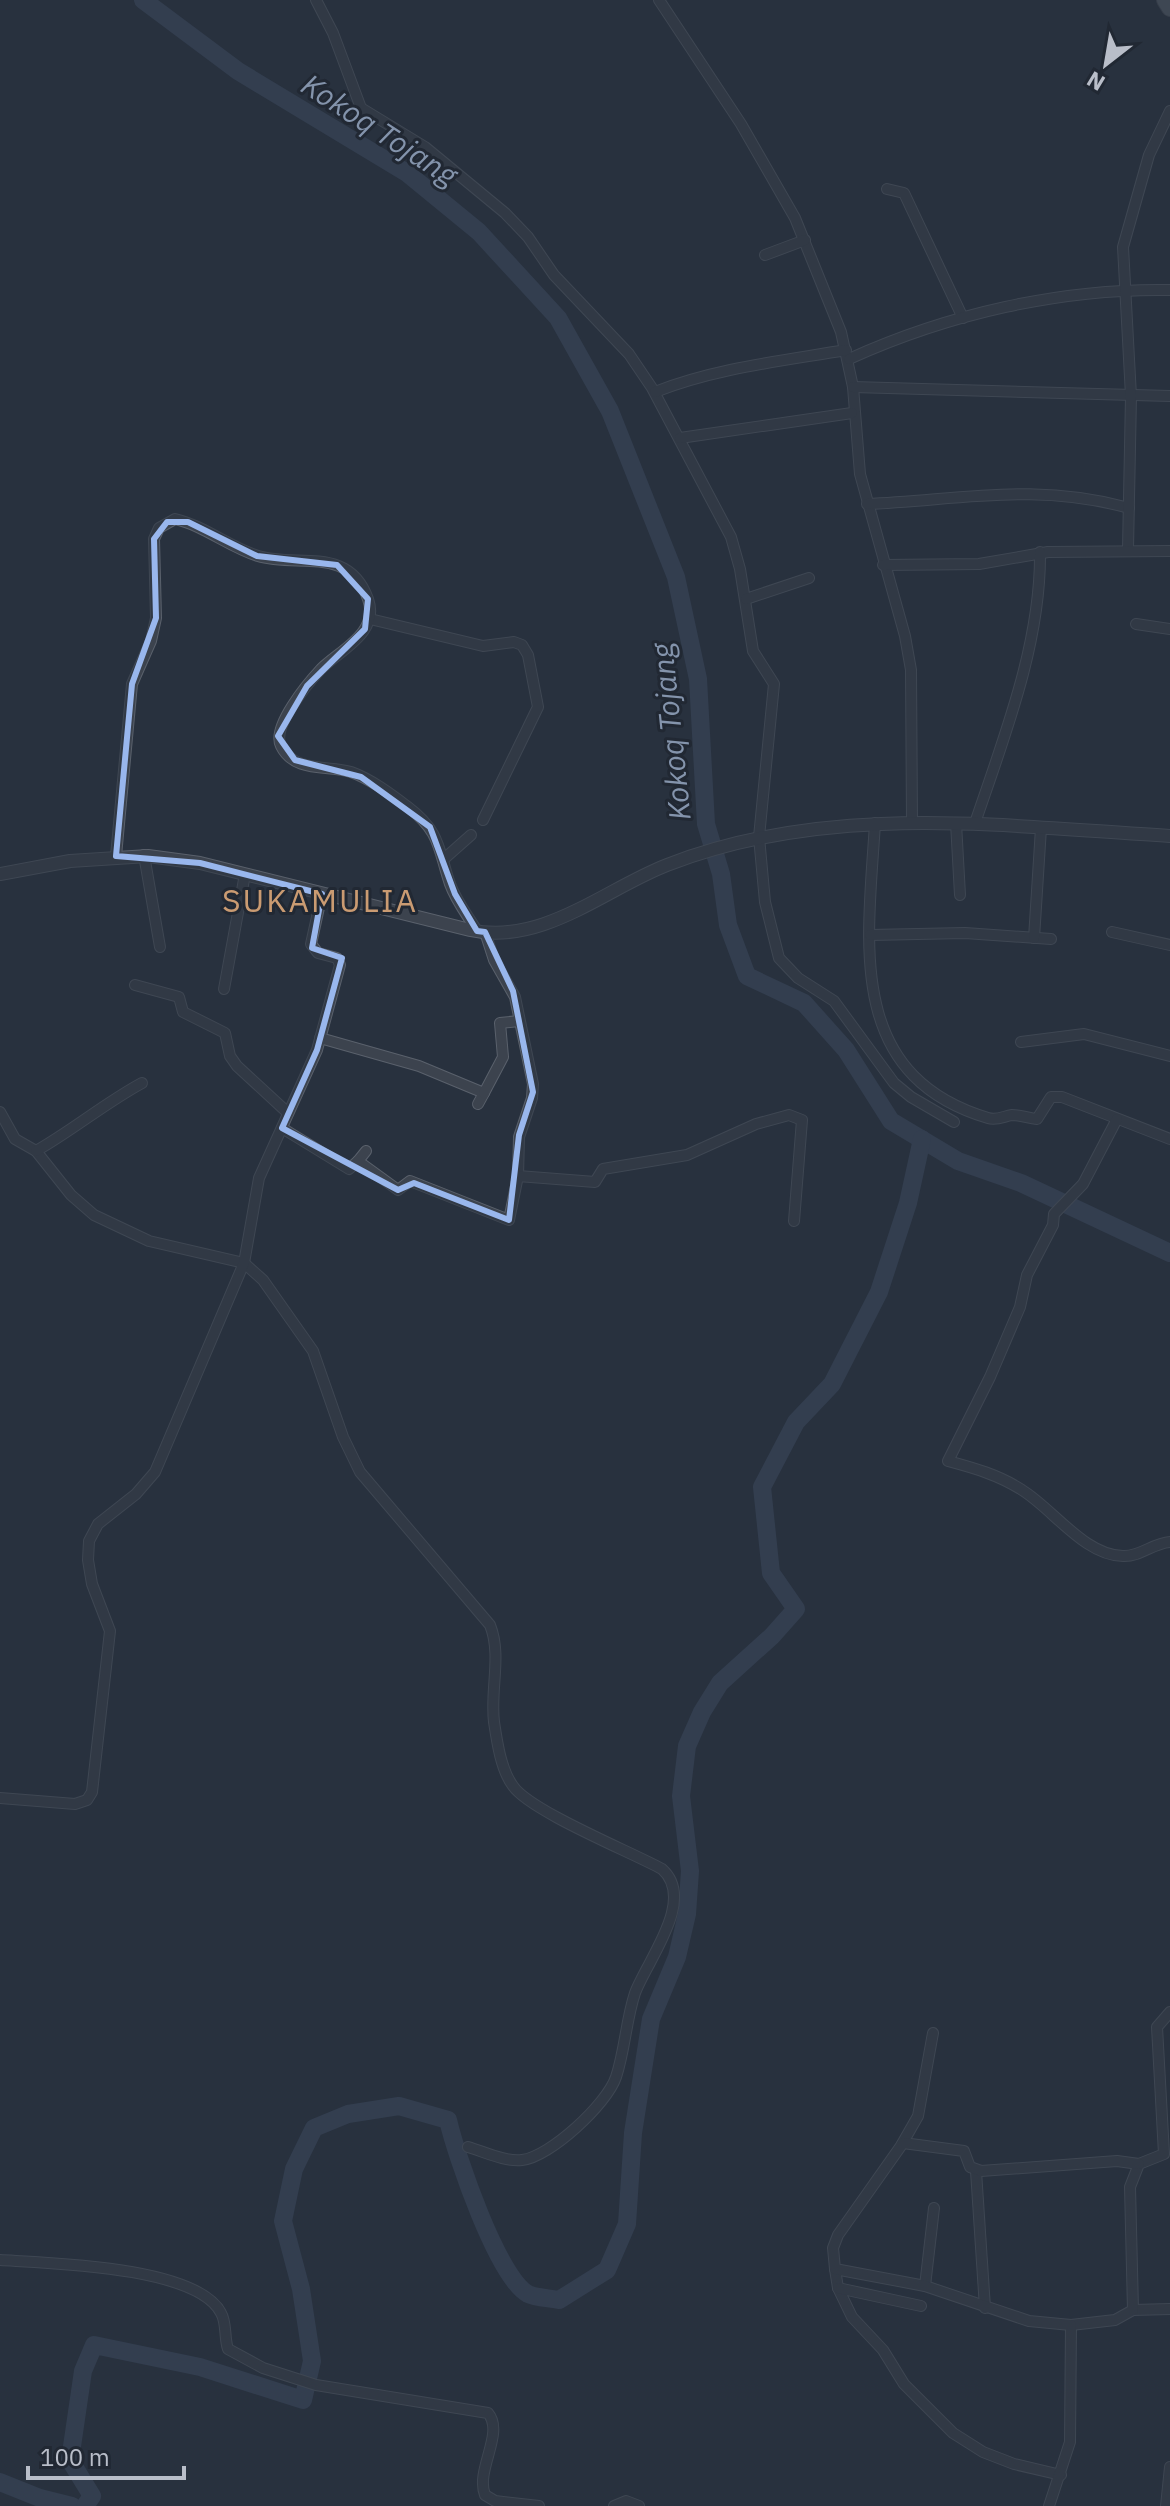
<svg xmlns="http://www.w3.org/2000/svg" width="1170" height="2506" font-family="'IBM Plex Sans',sans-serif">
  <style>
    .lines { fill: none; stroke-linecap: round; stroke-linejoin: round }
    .river { stroke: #404e65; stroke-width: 18 }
    .minor-casing { stroke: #5a616c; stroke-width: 12 }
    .tertiary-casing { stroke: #5a616c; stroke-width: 14 }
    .primary-casing { stroke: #464c57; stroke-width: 18 }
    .minor { stroke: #3c434e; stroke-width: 10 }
    .tertiary { stroke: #3c434e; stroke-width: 12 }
    .primary { stroke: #5a626e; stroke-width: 16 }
    .marked { fill: none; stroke: #99b7ed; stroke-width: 6; stroke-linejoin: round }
    .labels { text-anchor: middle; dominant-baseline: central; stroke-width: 6; stroke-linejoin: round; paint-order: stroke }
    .water-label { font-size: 30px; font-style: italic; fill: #8494ac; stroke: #212833 }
    .quarter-label { font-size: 32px; letter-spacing: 2px; fill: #ca9b72; stroke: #212833 }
  </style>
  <rect width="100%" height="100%" fill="#28313e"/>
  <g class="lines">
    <g class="river">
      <path d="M143 0 238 71 407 173 479 232 558 318 610 411 676 577 698 679 706 824 721 874 728 925 747 976 804 1003 846 1050 891 1121 958 1161 1021 1183 1170 1253"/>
      <path d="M0 2482 40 2498 72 2506"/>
      <path d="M85 2506 92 2496 70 2460 83 2371 94 2345 200 2367 303 2400 312 2361 301 2289 283 2221 294 2169 314 2128 348 2114 399 2106 448 2120C456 2155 498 2278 528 2294 536 2298 550 2298 559 2300L607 2270 627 2224 633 2133 651 2019 677 1957 687 1914 690 1871 681 1796 687 1746 702 1712 720 1683 772 1636 796 1609 771 1573 762 1487 796 1422 832 1384 879 1292 908 1203 922 1139"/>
    </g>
    <defs>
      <g id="minor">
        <path d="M316 0 333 33 361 108 425 147 505 213 528 237 554 275 629 354 652 388 731 537 740 569 753 651 774 684 759 837 765 902 779 958 798 978 834 1001 894 1083 911 1097 954 1122"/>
        <path d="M659 0 741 124 795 218 841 332 853 387 860 474 905 636 911 670 912 822"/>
        <path d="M887 189 904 193 963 318"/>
        <path d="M765 255 805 240"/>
        <path d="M849 359C948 314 1061 288 1170 290"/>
        <path d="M853 387 1170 396"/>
        <path d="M655 392C716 368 782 361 846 350"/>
        <path d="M680 438 852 413"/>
        <path d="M867 504C960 500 1035 482 1129 508"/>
        <path d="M1128 549 1131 396 1123 247 1149 155 1170 111"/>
        <path d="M883 565 979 564 1048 552 1170 551"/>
        <path d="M746 599 809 578"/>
        <path d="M370 619 483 646 514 642 522 645 528 655 538 707 483 820"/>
        <path d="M1136 624 1170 629"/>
        <path d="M875 823C868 941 844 1075 988 1118 997 1121 1004 1116 1012 1115 1021 1115 1028 1118 1037 1119L1051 1097H1062L1170 1139"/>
        <path d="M956 823 960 895"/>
        <path d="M975 823C1004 737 1041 644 1040 552"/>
        <path d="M144 855 160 947"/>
        <path d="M116 856 132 684 151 641 156 618 154 539 159 528 175 519C205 526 229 547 258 556 298 568 349 545 368 599 380 633 340 650 321 669 308 683 271 727 281 746 294 773 328 765 351 772 371 779 392 795 408 807 441 832 438 849 450 884 456 901 468 916 477 931"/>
        <path d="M445 858 471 835"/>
        <path d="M485 932 494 960 515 997 533 1084 532 1098 519 1137 518 1176"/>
        <path d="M1112 932 1170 945"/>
        <path d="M870 935 965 933 1051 939"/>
        <path d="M1034 938 1041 828"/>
        <path d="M135 985 179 997 183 1012 225 1033 230 1056 237 1066 288 1113"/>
        <path d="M224 989 245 874"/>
        <path d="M320 1038 419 1066 484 1093 478 1104"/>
        <path d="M1021 1042 1084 1034 1170 1056"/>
        <path d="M484 1093 503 1057 500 1023 519 1021"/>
        <path d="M0 1112 15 1139 36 1151 71 1195 94 1215 149 1241 244 1263 263 1280 313 1351 343 1437 360 1472 490 1625C502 1655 490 1690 494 1722 497 1742 501 1770 513 1786 530 1811 631 1852 662 1869 697 1900 646 1962 635 1993 626 2020 625 2050 616 2077 607 2104 550 2157 522 2160 505 2162 485 2152 468 2147"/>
        <path d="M1117 1119 1083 1184 1054 1214 1053 1225 1027 1275 1020 1307 990 1377 948 1461C974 1468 999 1475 1022 1490 1053 1509 1085 1556 1123 1556 1140 1557 1153 1543 1170 1542"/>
        <path d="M282 1128 349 1169 358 1161"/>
        <path d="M36 1151C73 1130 105 1103 142 1083"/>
        <path d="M366 1151 358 1161 398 1190 410 1181 509 1220 518 1176 595 1182 603 1169 687 1155 756 1124 789 1115 802 1120 794 1221"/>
        <path d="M0 1798 75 1804 87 1800 92 1792 110 1631 92 1584 88 1560 89 1541 98 1524 136 1494 155 1472 244 1263 259 1178 317 1050 340 965 337 958 318 953 311 944 322 894"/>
        <path d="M902 2144 918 2116 933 2033"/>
        <path d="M976 2171 985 2308"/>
        <path d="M0 2260C48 2263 197 2266 221 2313 227 2323 224 2338 228 2349L263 2368 316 2385 488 2413C505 2433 475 2470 485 2495L495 2501 539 2506"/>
        <path d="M835 2269 838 2288 852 2317 883 2350 904 2384 953 2433 983 2452 1014 2464 1061 2475"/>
        <path d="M925 2286 934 2208"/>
        <path d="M838 2288 921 2306"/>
        <path d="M1133 2310 1170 2309"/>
        <path d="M1071 2325 1115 2320 1133 2310 1130 2187 1139 2164 1164 2154 1157 2027 1170 2012"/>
        <path d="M614 2506 626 2501 639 2506"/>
        <path d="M1049 2506 1070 2442 1071 2325 1029 2321 925 2286 835 2269 833 2248 838 2235 903 2143 964 2151 970 2167 981 2171 1117 2161 1139 2164"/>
        <path d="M1166 2506 1170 2467"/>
      </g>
      <path id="tertiary" d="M0 874 70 861 148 856 200 863 470 930C542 946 605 889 667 865 829 802 1001 826 1170 836"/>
      <path id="primary" d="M1165 0 1170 8"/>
    </defs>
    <use href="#minor" class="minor-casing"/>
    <use href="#tertiary" class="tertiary-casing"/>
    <use href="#primary" class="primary-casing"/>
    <use href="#minor" class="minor"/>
    <use href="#tertiary" class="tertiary"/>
    <use href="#primary" class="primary"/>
  </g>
  <path d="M0 0H1170V2506H0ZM167 522H188L257 556 337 565 368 599 365 629 307 686 278 736 295 760 361 777 430 827 455 894 477 931 485 932 513 991 533 1092 519 1135 509 1220 414 1183 398 1190 282 1128 317 1050 342 958 312 948 322 894 200 863 116 856 132 684 156 618 154 539Z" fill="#28313e" fill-opacity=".55" fill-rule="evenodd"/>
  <path class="marked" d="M167 522H188L257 556 337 565 368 599 365 629 307 686 278 736 295 760 361 777 430 827 455 894 477 931 485 932 513 991 533 1092 519 1135 509 1220 414 1183 398 1190 282 1128 317 1050 342 958 312 948 322 894 200 863 116 856 132 684 156 618 154 539Z"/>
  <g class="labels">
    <g class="water-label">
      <text transform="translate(380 129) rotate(33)">Kokoq Tojang</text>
      <text transform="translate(670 732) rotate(-96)">Kokoq Tojang</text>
    </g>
    <g class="quarter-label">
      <text x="320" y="900">SUKAMULIA</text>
    </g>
  </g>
  <g transform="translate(1106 64) rotate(211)" stroke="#212833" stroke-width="6" paint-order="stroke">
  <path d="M0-6L14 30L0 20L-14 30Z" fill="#b9bec9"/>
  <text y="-12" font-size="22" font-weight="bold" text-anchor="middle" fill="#b9bec9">N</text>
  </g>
  <path d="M28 2466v12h156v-12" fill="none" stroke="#b9bec9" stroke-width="4"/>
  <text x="40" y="2466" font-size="24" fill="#b9bec9" stroke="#212833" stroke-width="6" paint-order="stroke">100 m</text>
</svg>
